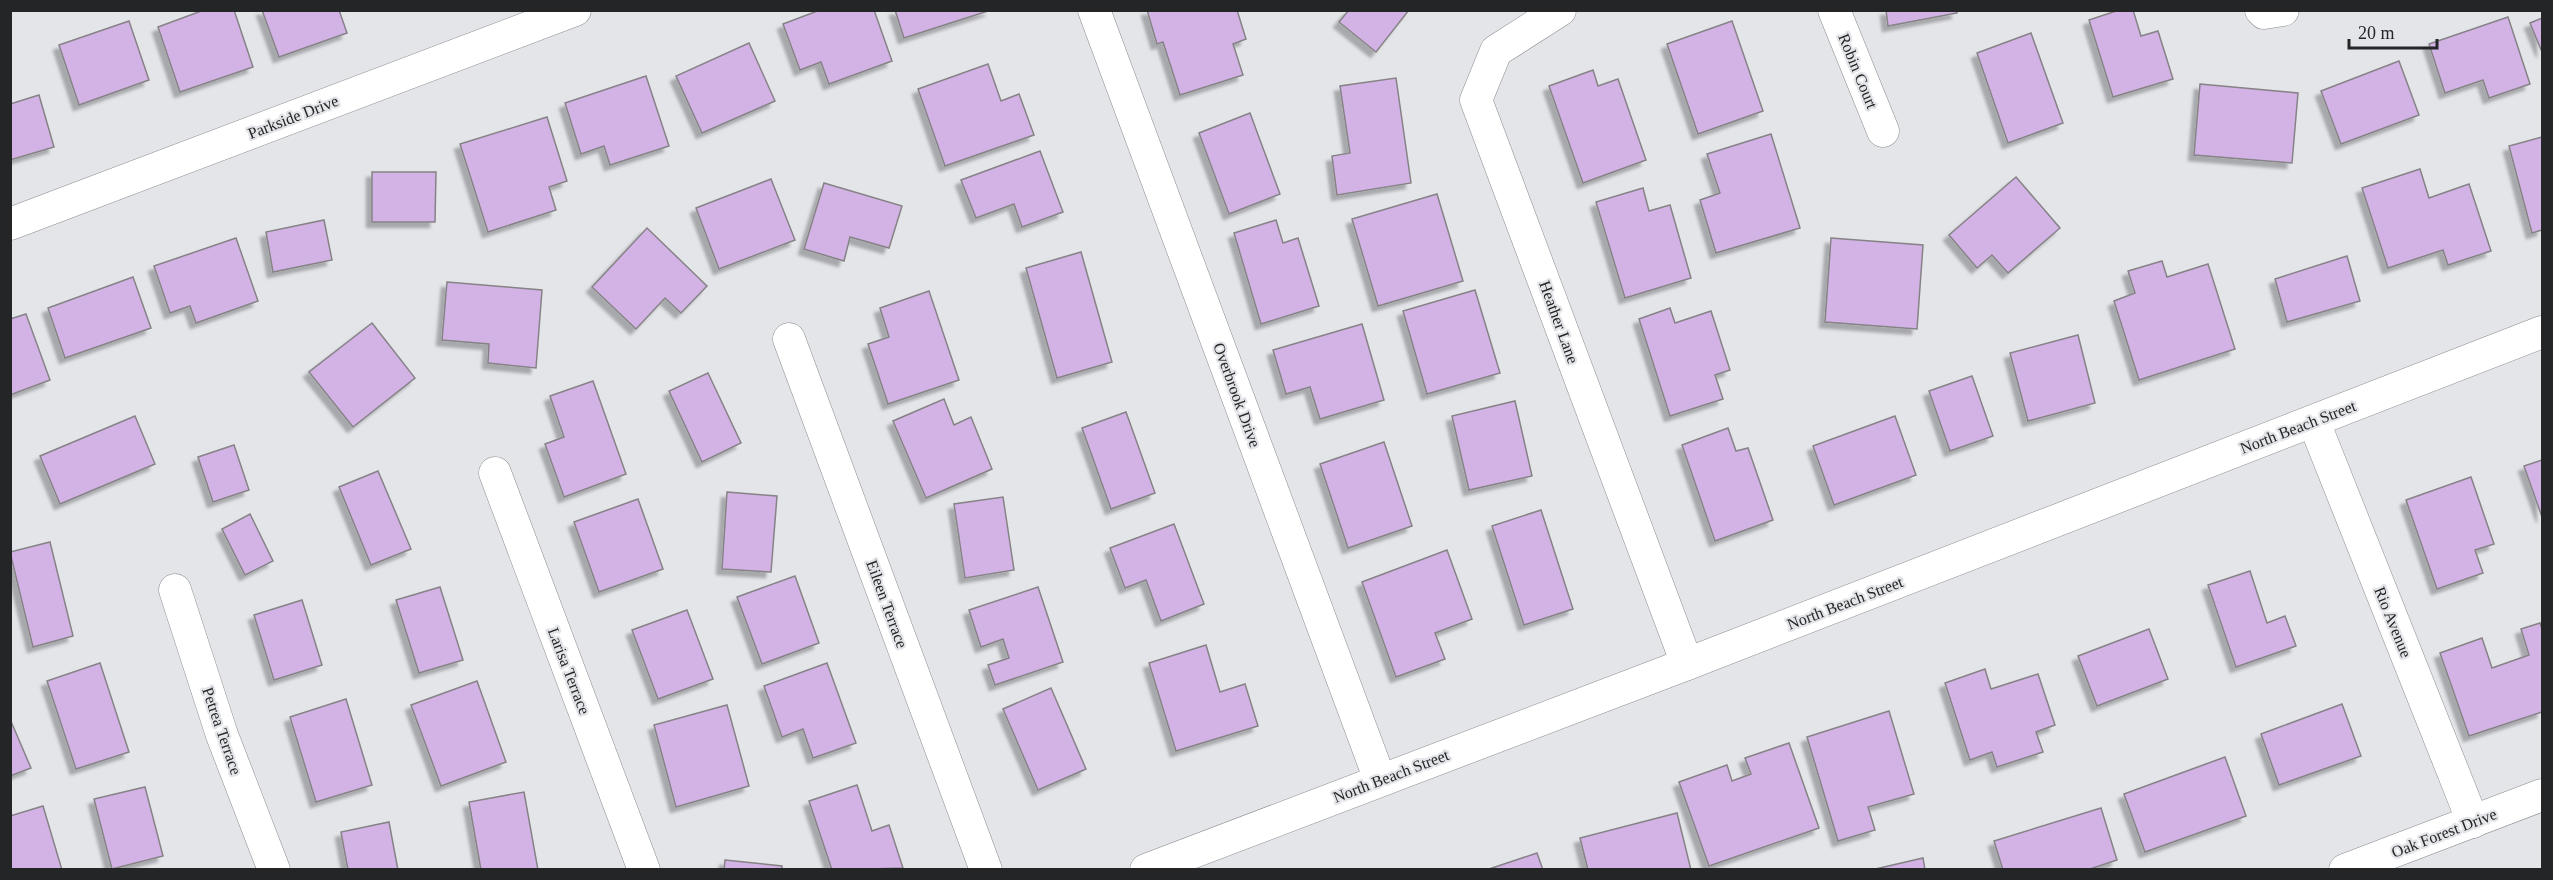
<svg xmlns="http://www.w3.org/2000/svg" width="2553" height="880" font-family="Georgia,serif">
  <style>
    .building { fill: #d3b3e5; stroke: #868387; stroke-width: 1.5; filter: url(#shadow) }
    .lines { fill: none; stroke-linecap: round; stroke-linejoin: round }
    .minor-casing { stroke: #8c8d90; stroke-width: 33 }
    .minor { stroke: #fff; stroke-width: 32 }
    .labels { text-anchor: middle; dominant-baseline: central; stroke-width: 4.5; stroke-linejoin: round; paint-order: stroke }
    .street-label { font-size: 16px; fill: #242526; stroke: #e4e5e9 }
  </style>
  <defs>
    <filter id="shadow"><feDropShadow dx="-5.5" dy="5.5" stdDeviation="1.5" flood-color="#0004"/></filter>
  </defs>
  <rect width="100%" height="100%" fill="#e4e5e9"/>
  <g class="building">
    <path d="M204 10H234L253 67 180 92 158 27Z"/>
    <path d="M262 10H339L347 33 279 57Z"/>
    <path d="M820 10H874L892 61 829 84 821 62 800 70 783 24Z"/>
    <path d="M895 10H991L904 38Z"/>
    <path d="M1147 10H1237L1246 39 1233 44 1243 75 1180 95 1163 42 1157 44Z"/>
    <path d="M1349 10H1409L1376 52 1339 22Z"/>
    <path d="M1886 10H1956L1957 13 1888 26Z"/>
    <path d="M2119 10H2133L2141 36 2158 31 2173 79 2113 97 2089 20Z"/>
    <path d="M2508 17 2530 84 2489 98 2483 80 2445 93 2429 44Z"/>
    <path d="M2542 18V52L2530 23Z"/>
    <path d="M129 21 149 80 79 105 59 45Z"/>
    <path d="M1732 21 1763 111 1698 134 1667 44Z"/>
    <path d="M2031 33 2063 123 2008 143 1977 53Z"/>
    <path d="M749 43 775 101 702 133 676 76Z"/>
    <path d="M2399 61 2419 115 2341 144 2321 91Z"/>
    <path d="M988 64 1001 101 1019 94 1034 135 945 166 918 89Z"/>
    <path d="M1593 70 1598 86 1618 79 1646 160 1583 183 1549 86Z"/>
    <path d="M646 76 669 146 610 165 604 146 581 154 565 103Z"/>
    <path d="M1396 78 1411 183 1337 195 1332 156 1350 153 1340 86Z"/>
    <path d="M2200 84 2298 93 2292 163 2194 155Z"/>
    <path d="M39 95 54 147 10 160V104Z"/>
    <path d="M1250 113 1280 194 1229 214 1199 133Z"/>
    <path d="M547 117 567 181 549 187 556 210 488 232 460 144Z"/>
    <path d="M1771 134 1800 228 1716 253 1700 200 1720 193 1707 154Z"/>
    <path d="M2542 137V230L2532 233 2509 146Z"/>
    <path d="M1040 151 1063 212 1022 227 1014 204 976 218 961 180Z"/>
    <path d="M2420 169 2429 198 2469 184 2491 251 2448 265 2443 250 2388 268 2362 188Z"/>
    <path d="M372 172H436L435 222H372Z"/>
    <path d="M2016 177 2060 228 2008 273 1992 255 1977 268 1949 235Z"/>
    <path d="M771 179 795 240 719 269 696 208Z"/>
    <path d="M824 183 902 206 889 248 850 237 844 261 804 249Z"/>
    <path d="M1643 188 1649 211 1670 205 1691 278 1625 298 1596 202Z"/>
    <path d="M1437 194 1463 281 1378 306 1352 219Z"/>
    <path d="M324 220 332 260 273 272 266 232Z"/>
    <path d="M1276 220 1283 243 1298 238 1319 306 1261 324 1234 233Z"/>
    <path d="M647 228 707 286 681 313 665 298 636 329 592 287Z"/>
    <path d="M236 238 258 301 196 323 190 306 170 313 154 266Z"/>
    <path d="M1831 238 1923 245 1917 329 1825 322Z"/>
    <path d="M1081 252 1112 362 1057 378 1026 268Z"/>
    <path d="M2347 256 2360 301 2287 322 2275 279Z"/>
    <path d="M2162 261 2167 277 2208 264 2235 349 2139 380 2114 301 2135 293 2128 271Z"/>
    <path d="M133 277 151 328 65 358 48 308Z"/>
    <path d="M447 282 542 290 536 368 488 363 489 344 442 340Z"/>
    <path d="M1475 290 1500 373 1427 394 1403 311Z"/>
    <path d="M929 291 959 380 888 404 868 344 889 337 880 308Z"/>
    <path d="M1670 308 1675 323 1711 311 1730 370 1715 375 1723 399 1670 416 1639 319Z"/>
    <path d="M26 314 50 380 10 395V319Z"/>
    <path d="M372 323 415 378 353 427 309 372Z"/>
    <path d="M1362 324 1384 400 1320 419 1310 387 1286 394 1273 350Z"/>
    <path d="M2078 335 2095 403 2028 421 2010 353Z"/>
    <path d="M708 373 741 443 702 462 669 391Z"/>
    <path d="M1972 376 1993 436 1950 451 1929 391Z"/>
    <path d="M593 381 626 474 564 497 545 444 564 437 550 396Z"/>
    <path d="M944 399 954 425 971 417 992 469 926 498 893 421Z"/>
    <path d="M1515 401 1532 476 1469 490 1452 416Z"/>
    <path d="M1126 412 1155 493 1111 509 1082 428Z"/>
    <path d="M135 416 155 464 60 504 40 456Z"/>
    <path d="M1895 416 1916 475 1834 505 1813 446Z"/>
    <path d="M1728 428 1736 451 1748 448 1773 520 1715 541 1682 445Z"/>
    <path d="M1384 442 1412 526 1348 548 1320 464Z"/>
    <path d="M234 445 249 490 213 502 198 457Z"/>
    <path d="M2542 460V517L2524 466Z"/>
    <path d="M378 471 411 549 371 565 339 487Z"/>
    <path d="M2471 477 2494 544 2475 550 2483 573 2437 589 2406 500Z"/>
    <path d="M727 492 777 496 771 572 722 569Z"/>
    <path d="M1003 497 1014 570 965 578 954 504Z"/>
    <path d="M638 499 663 569 599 592 574 522Z"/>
    <path d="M1541 510 1573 609 1524 625 1492 526Z"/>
    <path d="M250 514 273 561 245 575 222 529Z"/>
    <path d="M1174 524 1204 604 1161 621 1146 580 1125 588 1110 548Z"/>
    <path d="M50 542 73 636 33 647 10 552Z"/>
    <path d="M1447 550 1472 619 1435 633 1445 659 1396 677 1362 582Z"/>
    <path d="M2250 571 2267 623 2285 616 2296 646 2236 667 2208 585Z"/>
    <path d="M795 576 819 643 762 664 737 597Z"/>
    <path d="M440 587 463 660 419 673 396 600Z"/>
    <path d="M1038 587 1063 662 995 685 988 665 1009 658 1003 639 981 647 969 610Z"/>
    <path d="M302 600 322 665 274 680 254 615Z"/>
    <path d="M687 610 713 679 658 699 632 630Z"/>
    <path d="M2540 623 2542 629V712L2469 736 2440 653 2482 638 2492 668 2529 655 2521 629Z"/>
    <path d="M2149 629 2168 679 2097 706 2078 656Z"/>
    <path d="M1206 645 1220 692 1245 684 1258 726 1176 751 1149 663Z"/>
    <path d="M100 663 129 752 76 769 47 681Z"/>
    <path d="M827 663 856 743 813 758 803 729 782 737 764 686Z"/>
    <path d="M1985 669 1991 689 2038 674 2055 725 2036 732 2043 752 1997 767 1992 752 1970 760 1945 683Z"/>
    <path d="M477 681 506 762 441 786 411 705Z"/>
    <path d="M1051 688 1086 769 1038 790 1003 709Z"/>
    <path d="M346 699 372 785 316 802 290 717Z"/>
    <path d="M2342 704 2361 756 2279 785 2261 734Z"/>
    <path d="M727 705 749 786 676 807 654 725Z"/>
    <path d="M1889 711 1914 794 1868 807 1875 830 1838 841 1807 737Z"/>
    <path d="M10 719 31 768 10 776Z"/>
    <path d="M1789 743 1819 828 1709 866 1679 782 1727 765 1732 781 1751 774 1745 758Z"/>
    <path d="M2225 757 2246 816 2145 852 2124 794Z"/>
    <path d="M857 785 872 831 889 825 903 868 832 870 809 801Z"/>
    <path d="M145 787 163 856 112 869 94 799Z"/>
    <path d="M524 792 538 870H481L469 802Z"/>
    <path d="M43 806 62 870H10V816Z"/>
    <path d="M2101 808 2117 860 2087 870H2003L1994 841Z"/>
    <path d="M1677 813 1691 870H1588L1580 838Z"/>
    <path d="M389 822 398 870H348L341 832Z"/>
    <path d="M1537 853 1543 870H1486Z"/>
    <path d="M1923 858 1925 870H1871Z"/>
    <path d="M725 860 782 866V870H724Z"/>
  </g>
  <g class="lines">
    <defs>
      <g id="minor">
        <path d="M1094 10 1380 780"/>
        <path d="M1560 10 1496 51 1476 100 1687 664"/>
        <path d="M1834 10 1883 131"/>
        <path d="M2261 10 2264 13 2283 10"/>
        <path d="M10 224 575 10"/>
        <path d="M789 339 986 870"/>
        <path d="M2314 422 2473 822"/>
        <path d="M495 473 644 870"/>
        <path d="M175 590 222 735 274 870"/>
        <path d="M1146 870 1687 664 2542 332"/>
        <path d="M2345 870 2542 795"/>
      </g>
    </defs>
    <use href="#minor" class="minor-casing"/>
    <use href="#minor" class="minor"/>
  </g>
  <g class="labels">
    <g class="street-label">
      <text transform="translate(1858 71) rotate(68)">Robin Court</text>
      <text transform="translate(293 117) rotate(-21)">Parkside Drive</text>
      <text transform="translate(1559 322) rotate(70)">Heather Lane</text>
      <text transform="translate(1237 395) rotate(70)">Overbrook Drive</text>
      <text transform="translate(2298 427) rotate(-21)">North Beach Street</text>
      <text transform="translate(1845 603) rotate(-21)">North Beach Street</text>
      <text transform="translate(887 604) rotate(70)">Eileen Terrace</text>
      <text transform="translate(2393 622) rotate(68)">Rio Avenue</text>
      <text transform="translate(569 671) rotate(69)">Larisa Terrace</text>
      <text transform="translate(222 731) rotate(71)">Petrea Terrace</text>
      <text transform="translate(1391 776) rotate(-21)">North Beach Street</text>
      <text transform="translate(2444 833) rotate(-21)">Oak Forest Drive</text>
    </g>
  </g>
  <rect width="2553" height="880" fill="none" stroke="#242526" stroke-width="24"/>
  <path d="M2349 39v9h88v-9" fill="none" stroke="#242526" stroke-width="3"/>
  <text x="2358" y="39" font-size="18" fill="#242526" stroke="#e4e5e9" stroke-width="4.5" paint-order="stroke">20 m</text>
</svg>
